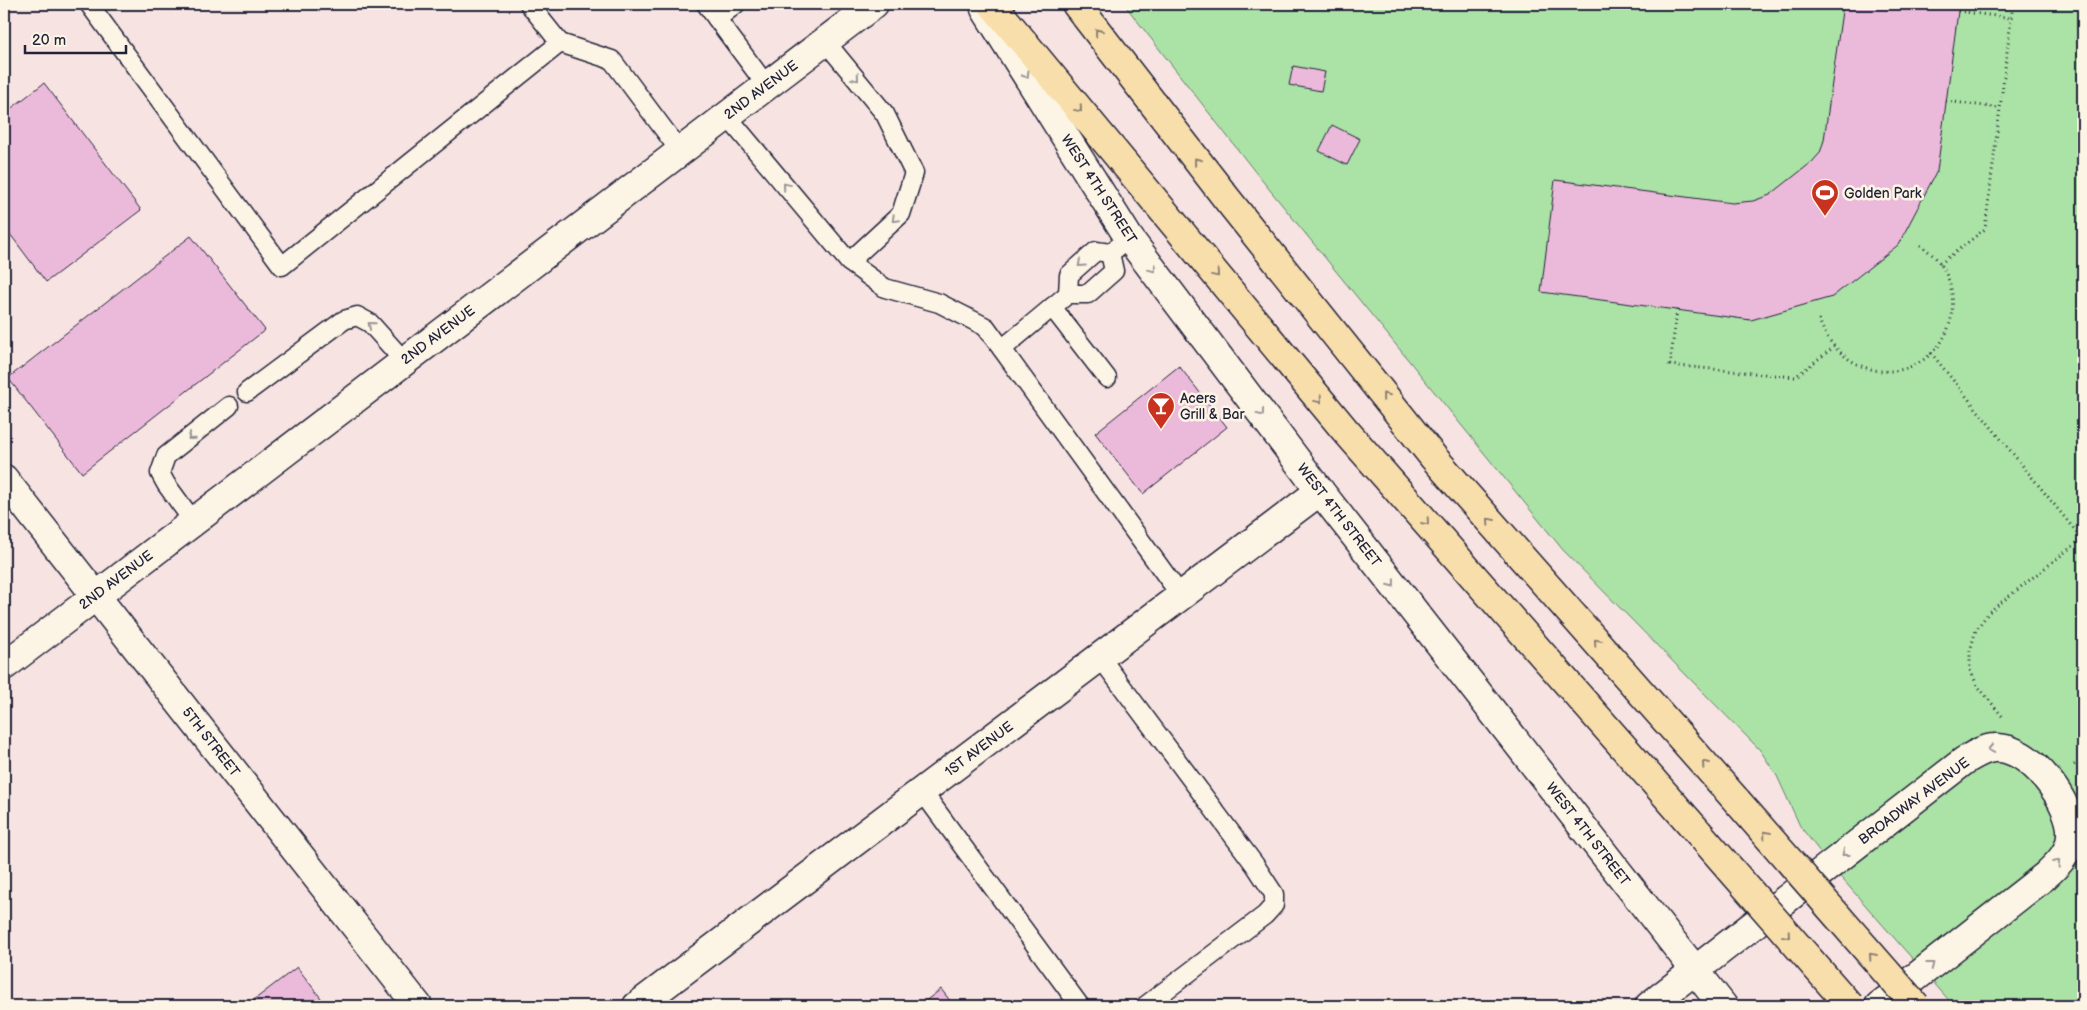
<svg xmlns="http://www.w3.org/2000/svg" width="2087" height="1010" font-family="'Balsamiq Sans',sans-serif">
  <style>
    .green { fill: #abe2a5; stroke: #668270 }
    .building { fill: #ebbada; stroke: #22223b }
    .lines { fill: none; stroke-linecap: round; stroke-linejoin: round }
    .lane-casing { stroke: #22223b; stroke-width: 21 }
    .street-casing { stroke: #22223b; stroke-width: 31 }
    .highway-casing { stroke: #22223b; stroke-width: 31 }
    .path { stroke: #22223b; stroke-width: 3; stroke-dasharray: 1 4; stroke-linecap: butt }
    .lane { stroke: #fcf5e5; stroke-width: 18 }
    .street { stroke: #fcf5e5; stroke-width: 28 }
    .highway { stroke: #f8deab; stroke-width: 28 }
    .highway-bridge-casing { stroke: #22223b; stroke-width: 31; stroke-linecap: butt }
    .highway-bridge { stroke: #f8deab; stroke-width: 28 }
    .oneway { stroke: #8d8073 }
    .oneway2 { stroke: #9a9698 }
    .labels { text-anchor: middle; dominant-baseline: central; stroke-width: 5; stroke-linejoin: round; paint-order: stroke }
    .street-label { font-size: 14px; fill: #22223b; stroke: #fcf5e5 }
    .poi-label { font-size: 14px; fill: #22223b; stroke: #fcf5e5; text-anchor: start }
  </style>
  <rect width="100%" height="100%" fill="#f7e3e2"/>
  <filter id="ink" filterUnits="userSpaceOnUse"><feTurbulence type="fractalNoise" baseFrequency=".02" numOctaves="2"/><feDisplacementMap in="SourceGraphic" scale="10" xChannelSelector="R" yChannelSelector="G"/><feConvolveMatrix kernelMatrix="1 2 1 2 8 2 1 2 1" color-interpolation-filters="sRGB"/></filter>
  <g filter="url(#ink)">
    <path class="green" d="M1124 4H2083V1006H1954L1830 865 1800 826 1777 776 1760 750 1563 550 1256 173Z"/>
    <g class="building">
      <path d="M1843 4H1959L1937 171 1898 245 1832 297 1751 320 1541 292 1555 180 1732 203 1753 201 1770 195 1812 162 1820 153 1824 140Z"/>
      <path d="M1293 66 1325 72 1321 91 1289 85Z"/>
      <path d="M44 83 141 210 46 282 4 226V114Z"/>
      <path d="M1332 125 1360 139 1347 165 1319 151Z"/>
      <path d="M191 236 265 330 82 473 8 378Z"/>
      <path d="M1179 366 1227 427 1143 494 1095 433Z"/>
      <path d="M297 967 327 1006H252L250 1003Z"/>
      <path d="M941 989 954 1006H919Z"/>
    </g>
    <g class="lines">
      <defs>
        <g id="lane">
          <path d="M89 4 282 266 560 43 612 60 680 151"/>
          <path d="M529 4 560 43"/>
          <path d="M706 4 717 19"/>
          <path d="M736 4 717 19 766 85"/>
          <path d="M727 116 849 262 901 214 914 173 885 114 825 41"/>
          <path d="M849 262 885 288 939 303 986 327 1181 596"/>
          <path d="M1068 294 1069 275 1096 251 1110 253 1118 247"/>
          <path d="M1052 307 1107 378"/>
          <path d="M1002 349 1068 294H1088L1114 271 1110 253"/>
          <path d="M247 392 344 320 357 316 370 323 404 361"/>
          <path d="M193 521 166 484 160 473 166 456 229 406"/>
          <path d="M1100 657 1255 865 1274 894V905L1265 915 1145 1006"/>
          <path d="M922 791 1080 1006"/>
        </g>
        <g id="street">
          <path d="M985 9 1129 238 1320 491 1723 1006"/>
          <path d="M4 479 418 1006"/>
          <path d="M4 666 874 4"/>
          <path d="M637 1006 1320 491"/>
          <path d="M1649 1006 1964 761C1974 755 1984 748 1995 748 2029 745 2074 804 2071 836 2070 853 2057 865 2045 876L1879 1006"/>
        </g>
        <g id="highway">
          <path d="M992 4 1344 429 1698 832"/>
          <path d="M1076 4 1227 199 1434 458 1737 801"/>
        </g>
      </defs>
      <use href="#lane" class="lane-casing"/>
      <use href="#street" class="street-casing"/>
      <use href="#highway" class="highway-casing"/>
      <g class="path">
        <path d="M1958 11 2011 18"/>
        <path d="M1946 101 2000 108"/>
        <path d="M1940 264 1985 229 2013 4"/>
        <path d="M1677 310 1670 365 1795 377 1834 347"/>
        <path d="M1819 319C1833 362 1882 387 1923 360 1953 341 1961 298 1943 268 1938 258 1928 251 1919 244"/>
        <path d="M1931 353 2083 540"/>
        <path d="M2002 716 1977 685 1970 670V651L1976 630 1989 612 2083 538"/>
        <path d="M2074 765 2083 759"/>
      </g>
      <use href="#lane" class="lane"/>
      <use href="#street" class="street"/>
      <use href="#highway" class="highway"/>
      <defs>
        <g id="highway-bridge">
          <path d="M1737 801 1916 1006"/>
          <path d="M1698 832 1850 1006"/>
        </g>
      </defs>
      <use href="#highway-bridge" class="highway-bridge-casing"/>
      <use href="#highway-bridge" class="highway-bridge"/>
    </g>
    <defs><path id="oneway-chevron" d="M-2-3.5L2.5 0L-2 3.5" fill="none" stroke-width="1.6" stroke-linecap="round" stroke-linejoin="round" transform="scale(1.25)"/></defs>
    <g class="oneway">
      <use href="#oneway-chevron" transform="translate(1098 32) rotate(-128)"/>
      <use href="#oneway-chevron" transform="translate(1079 109) rotate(50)"/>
      <use href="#oneway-chevron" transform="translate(1197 161) rotate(-128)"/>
      <use href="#oneway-chevron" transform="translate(1216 274) rotate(50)"/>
      <use href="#oneway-chevron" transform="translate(1385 396) rotate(-129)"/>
      <use href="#oneway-chevron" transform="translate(1319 400) rotate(50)"/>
      <use href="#oneway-chevron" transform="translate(1490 521) rotate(-131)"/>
      <use href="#oneway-chevron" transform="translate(1426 522) rotate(49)"/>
      <use href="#oneway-chevron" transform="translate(1597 642) rotate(-131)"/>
      <use href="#oneway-chevron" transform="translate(1705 764) rotate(-131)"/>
      <use href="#oneway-chevron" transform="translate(1766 834) rotate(-131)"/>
      <use href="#oneway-chevron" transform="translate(1787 935) rotate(49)"/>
      <use href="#oneway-chevron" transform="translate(1872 956) rotate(-131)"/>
    </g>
    <g class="oneway2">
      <use href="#oneway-chevron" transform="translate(1026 75) rotate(58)"/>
      <use href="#oneway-chevron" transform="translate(856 78) rotate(50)"/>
      <use href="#oneway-chevron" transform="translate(786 186) rotate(-130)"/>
      <use href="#oneway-chevron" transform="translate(895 219) rotate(135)"/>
      <use href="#oneway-chevron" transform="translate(1081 264) rotate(138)"/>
      <use href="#oneway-chevron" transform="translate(1153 269) rotate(53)"/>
      <use href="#oneway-chevron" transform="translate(371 325) rotate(-140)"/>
      <use href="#oneway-chevron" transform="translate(1261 413) rotate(53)"/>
      <use href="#oneway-chevron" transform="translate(191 437) rotate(141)"/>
      <use href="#oneway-chevron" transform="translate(1392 584) rotate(52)"/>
      <use href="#oneway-chevron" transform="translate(1991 749) rotate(170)"/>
      <use href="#oneway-chevron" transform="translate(1845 853) rotate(142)"/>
      <use href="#oneway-chevron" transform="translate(2057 863) rotate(-49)"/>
      <use href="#oneway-chevron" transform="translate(1931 965) rotate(-38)"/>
    </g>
  </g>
  <defs>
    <symbol id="stadium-pin" viewBox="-11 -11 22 30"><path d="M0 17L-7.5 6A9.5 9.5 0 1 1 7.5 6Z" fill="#c8321e" stroke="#fcf5e5"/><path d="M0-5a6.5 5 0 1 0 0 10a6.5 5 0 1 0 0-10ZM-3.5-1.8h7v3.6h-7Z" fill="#fff"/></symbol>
    <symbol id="bar-pin" viewBox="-11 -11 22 30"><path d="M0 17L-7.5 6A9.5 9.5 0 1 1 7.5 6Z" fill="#c8321e" stroke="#fcf5e5"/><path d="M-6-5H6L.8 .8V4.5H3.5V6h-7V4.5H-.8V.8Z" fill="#fff"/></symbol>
  </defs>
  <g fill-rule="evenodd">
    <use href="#stadium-pin" x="1809" y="177" width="32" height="43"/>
    <use href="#bar-pin" x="1145" y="390" width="32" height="43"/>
  </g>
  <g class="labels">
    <g class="street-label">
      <text transform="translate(761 90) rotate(-37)">2ND AVENUE</text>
      <text transform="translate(1099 189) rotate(57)">WEST 4TH STREET</text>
      <text transform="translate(438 335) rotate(-37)">2ND AVENUE</text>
      <text transform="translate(1339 515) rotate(52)">WEST 4TH STREET</text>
      <text transform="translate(116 580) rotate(-37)">2ND AVENUE</text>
      <text transform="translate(211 742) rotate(52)">5TH STREET</text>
      <text transform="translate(979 749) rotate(-37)">1ST AVENUE</text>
      <text transform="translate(1914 801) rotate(-37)">BROADWAY AVENUE</text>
      <text transform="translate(1588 834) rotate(52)">WEST 4TH STREET</text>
    </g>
    <g class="poi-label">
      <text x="1844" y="193">Golden Park</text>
      <text x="1180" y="398">Acers<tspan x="1180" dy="16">Grill &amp; Bar</tspan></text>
    </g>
  </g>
  <rect width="2087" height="1010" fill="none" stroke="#fcf5e5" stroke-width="20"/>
  <rect x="10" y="10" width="2067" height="990" fill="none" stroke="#22223b" stroke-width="2" filter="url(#ink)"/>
  <path d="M25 45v8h101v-8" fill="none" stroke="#22223b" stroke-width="2.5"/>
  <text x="32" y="45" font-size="15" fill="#22223b" stroke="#fcf5e5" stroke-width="4" paint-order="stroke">20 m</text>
</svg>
